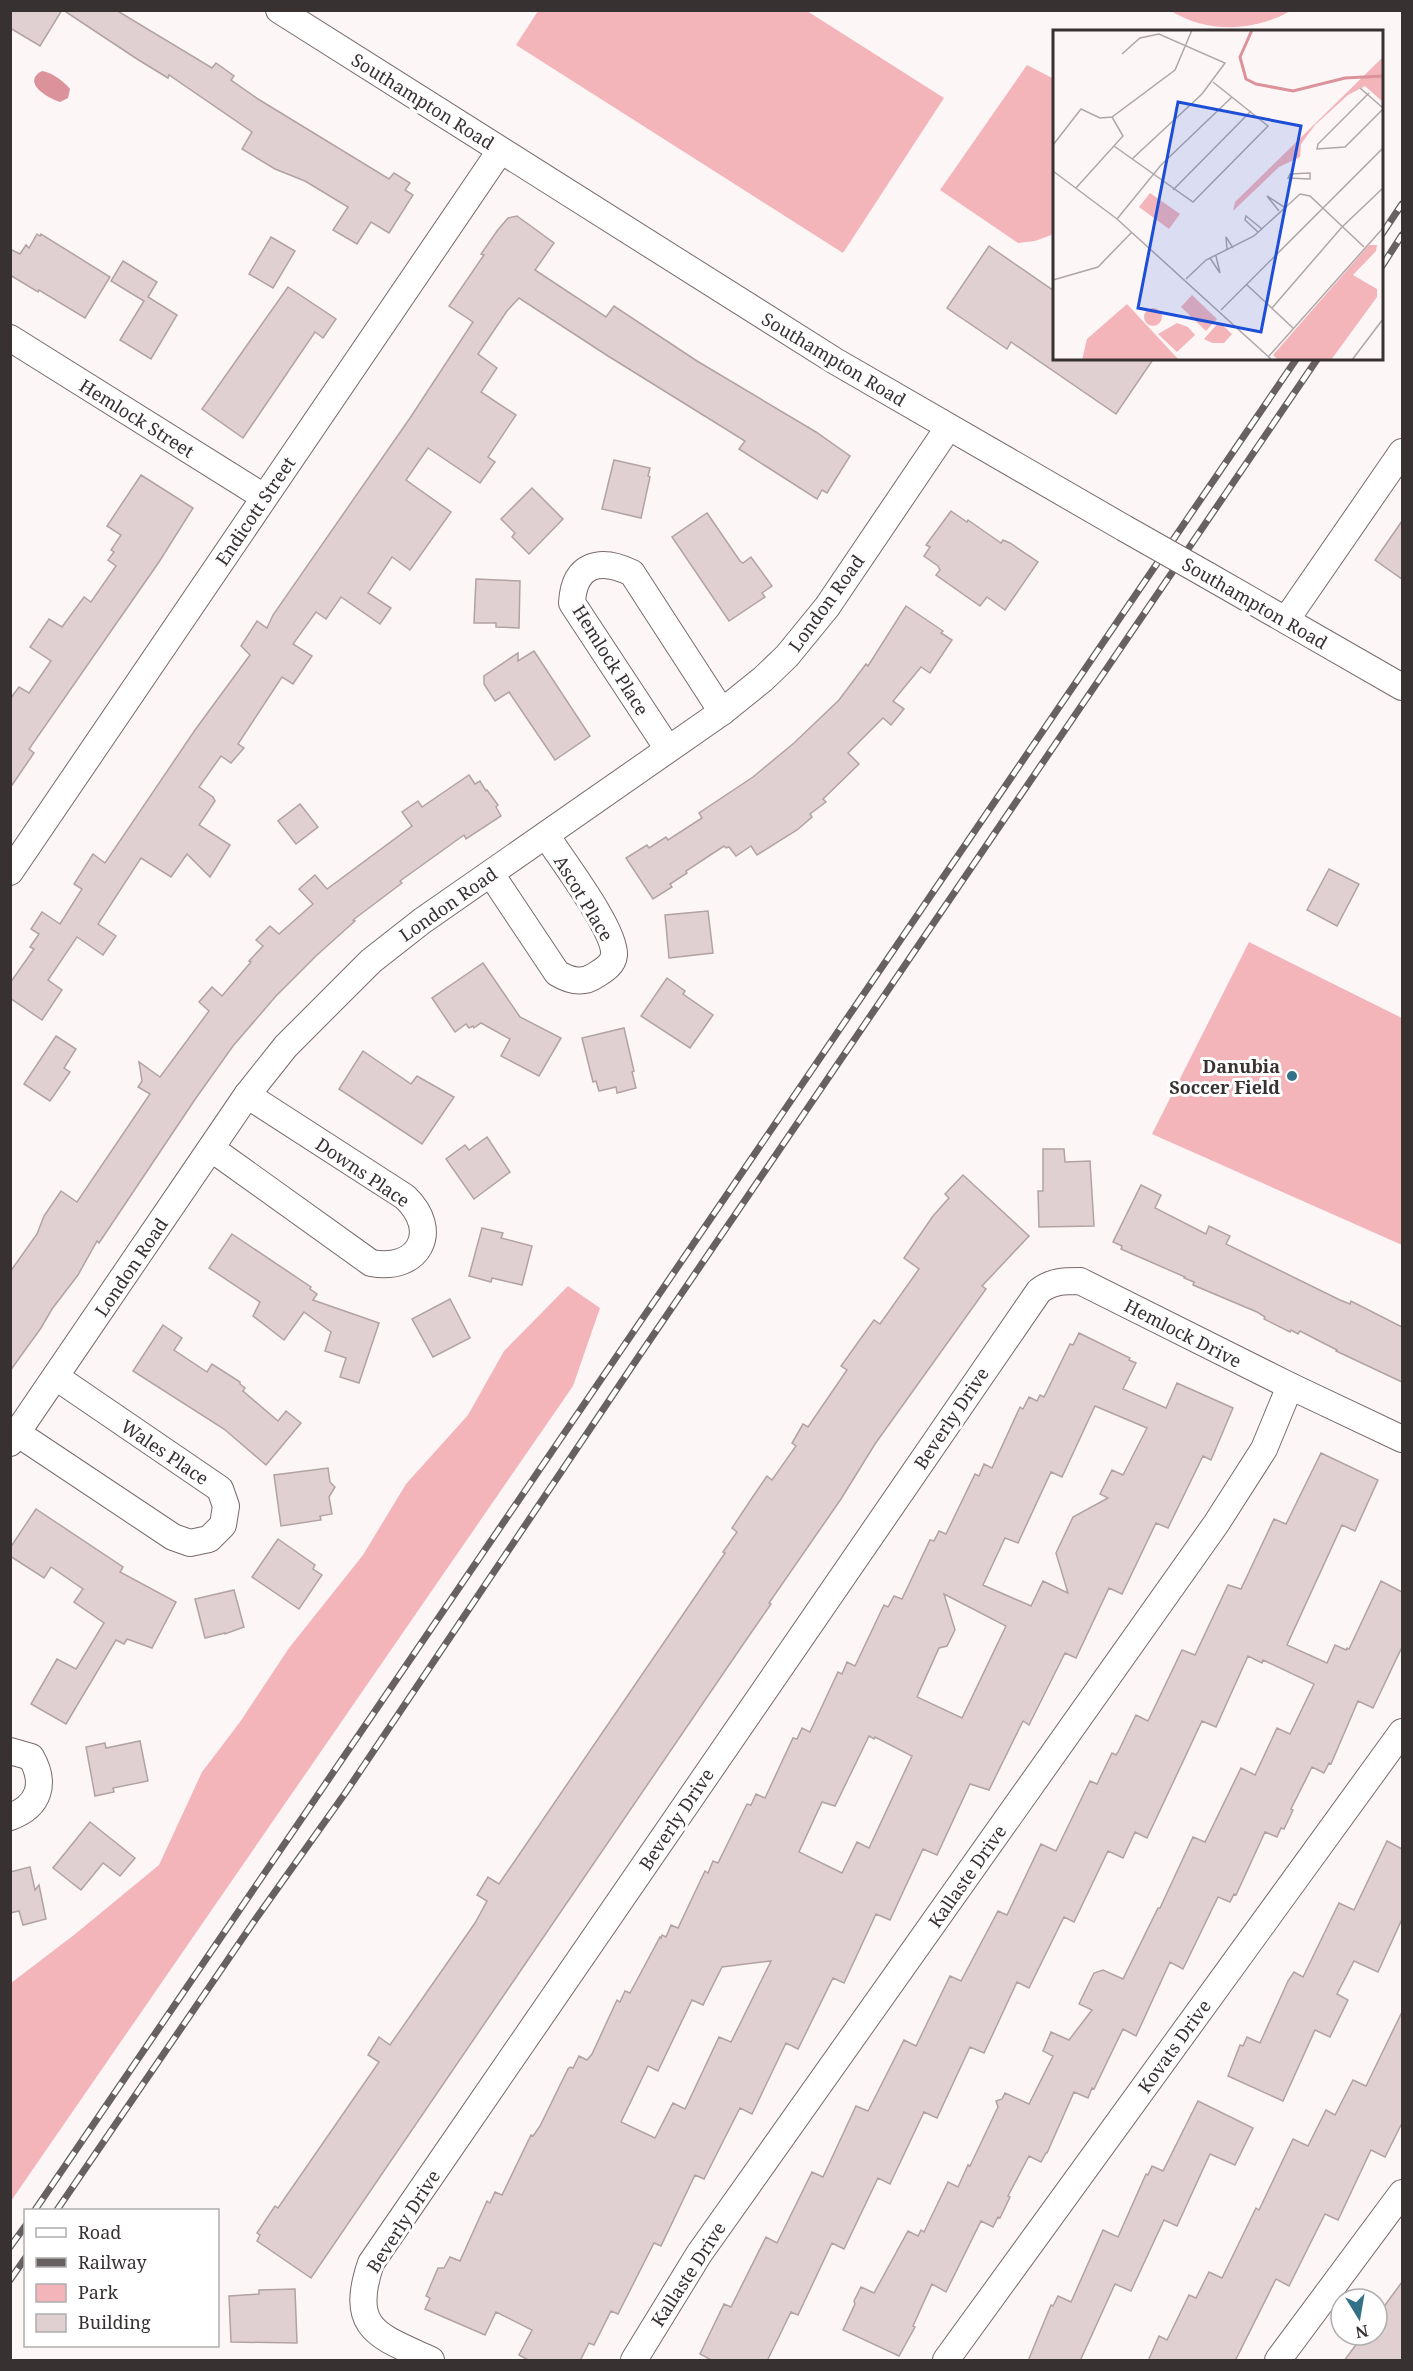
<svg xmlns="http://www.w3.org/2000/svg" width="1413" height="2371" font-family="'Noto Serif',serif">
  <style>
    .green { fill: #f3b5ba }
    .water { fill: #db929a }
    .building { fill: #e1d0d1; stroke: #b3a2a3; stroke-width: 1.5; fill-rule: evenodd }
    .lines { fill: none; stroke-linecap: round; stroke-linejoin: round }
    .minor-casing { stroke: #796a6b; stroke-width: 28 }
    .minor { stroke: #fff; stroke-width: 26 }
    .rail-casing { stroke: #686162; stroke-width: 7 }
    .rail { stroke: #fff; stroke-width: 4.5; stroke-dasharray: 14; stroke-linecap: butt }
    .minor-bridge-casing { stroke: #796a6b; stroke-width: 28; stroke-linecap: butt }
    .minor-bridge { stroke: #fff; stroke-width: 26 }
    .poi-dot { fill: #337186; stroke: #fff; stroke-width: 2 }
    .labels { text-anchor: middle; dominant-baseline: central; stroke-width: 6; stroke-linejoin: round; paint-order: stroke }
    .street-label { font-size: 18px; fill: #383131; stroke: #fff }
    .poi-label { font-size: 18px; font-weight: bold; fill: #383131; stroke: #fff; text-anchor: end }
    .inset-river { fill: none; stroke: #db929a; stroke-width: 3 }
    .inset-road { fill: none; stroke: #aea7a8; stroke-width: 1.5 }
    .view { fill: #1d4ed8; fill-opacity: 0.15; stroke: #1d4ed8; stroke-width: 3 }
    .inset-edge { fill: none; stroke: #383131; stroke-width: 3 }
  </style>
  <rect width="100%" height="100%" fill="#fdf6f7"/>
  <g class="green">
    <path d="M538 11H807L944 98 843 253 516 45Z"/>
    <path d="M1171 11H1290C1255 32 1206 33 1171 11Z"/>
    <path d="M1027 65 1054 79V234L1035 241 1018 243 940 190Z"/>
    <path d="M1249 942 1402 1018V1245L1152 1134Z"/>
    <path d="M568 1286 600 1308 573 1386 11 2201V1983L74 1935 159 1865 202 1772 240 1722 289 1648 363 1555 406 1484 468 1415 504 1351Z"/>
  </g>
  <path class="water" d="M42 71C51 72 65 82 70 89L68 98 60 102C47 98 21 82 42 71Z"/>
  <g class="building">
    <path d="M10 10H62L40 46 10 28Z"/>
    <path d="M63 10H116L212 68 216 63 234 76 231 80 258 99 389 179 394 173 410 183 405 190 413 195 389 233 371 222 357 244 333 230 348 207 305 181 275 169 242 149 252 132 169 75 168 78 137 59Z"/>
    <path d="M517 216 554 243 535 270 606 317 614 306 697 361 816 432 850 456 827 493 822 490 817 499 739 449 745 441 608 356 519 298 507 311 478 354 497 368 481 392 516 415 488 457 495 462 480 483 428 448 406 480 451 512 410 570 392 557 368 593 391 608 380 624 341 597 326 619 316 612 293 644 312 656 293 684 282 677 238 744 244 748 231 763 221 756 199 787 213 797 215 801 199 825 230 845 210 877 187 854 171 877 141 858 98 924 116 936 103 955 77 937 48 980 62 990 42 1020 10 998V983L34 949 30 947 39 934 31 929 42 912 60 924 82 889 74 884 93 854 105 863 195 730 250 655 241 646 257 621 267 628 273 615 410 418 473 322 449 306 484 255 481 254 497 231 508 218Z"/>
    <path d="M37 234 40 236 41 234 110 277 85 318 39 290 38 292 10 275V249L20 254 26 245 29 248Z"/>
    <path d="M271 237 295 251 273 288 249 274Z"/>
    <path d="M989 246 1054 291V358H1154L1116 414 1011 342 1007 349 947 308Z"/>
    <path d="M123 261 157 282 148 297 177 315 151 359 120 340 144 301 111 281Z"/>
    <path d="M288 287 336 319 323 338 315 332 243 438 202 409Z"/>
    <path d="M614 460 650 468 648 476 650 477 641 518 602 509Z"/>
    <path d="M141 475 193 508 159 562 29 749 34 753 10 788V699L19 687 29 693 51 661 30 647 49 619 62 627 84 597 91 602 116 566 108 560 114 552 111 550 121 535 107 526Z"/>
    <path d="M532 488 563 519 529 554 512 537 515 533 501 519Z"/>
    <path d="M951 511 967 522 968 520 1001 543 1003 540 1010 543 1038 562 1005 610 987 597 980 606 936 575 940 570 938 566 924 556 930 547 926 545Z"/>
    <path d="M707 513 740 561 743 563 751 557 772 586 762 593 765 597 729 621 672 537Z"/>
    <path d="M1402 521V579L1375 560Z"/>
    <path d="M476 579 520 581 519 628 496 627V623H474Z"/>
    <path d="M906 606 943 631 941 633 952 640 930 673 921 667 893 701 904 709 891 725 883 718 848 753 859 764 823 799 826 802 810 814 812 817 797 830 757 855 751 846 736 856 729 847 726 848 724 846 686 871 687 873 670 884 672 887 653 899 626 858 647 845 649 848 666 837 668 840 702 818 699 813 753 777 794 743 839 700 866 664 868 666Z"/>
    <path d="M534 651 590 736 555 760 509 692 495 701 484 684V676L518 653V661Z"/>
    <path d="M469 775 475 784 480 781 486 791 487 790 498 805 496 807 501 816 466 839 464 835 400 881 402 883 353 920 355 921 317 955 276 996 233 1046 196 1098 99 1243 97 1241 78 1275 52 1309 41 1328 10 1371V1272L37 1234 44 1216 61 1191 77 1202 150 1094 138 1087 142 1081 139 1062 160 1077 209 1011 199 1002 212 987 222 996 251 962 249 961 263 946 256 940 270 926 279 934 313 904 299 889 315 875 327 889 412 826 402 812 418 801 422 807Z"/>
    <path d="M300 804 318 827 296 844 278 821Z"/>
    <path d="M1329 869 1359 884 1337 926 1307 910Z"/>
    <path d="M708 911 713 953 669 958 665 915Z"/>
    <path d="M483 963 520 1017 561 1038 539 1076 501 1056 510 1039 481 1023 474 1028 473 1026 469 1028 466 1024 455 1032 432 998Z"/>
    <path d="M667 978 685 991 683 994 713 1015 690 1048 641 1016Z"/>
    <path d="M624 1028 634 1071 632 1072 636 1088 617 1093 616 1087 599 1091 596 1081 593 1082 582 1038Z"/>
    <path d="M56 1036 76 1049 64 1068 70 1072 50 1101 24 1084Z"/>
    <path d="M363 1051 411 1084 417 1076 454 1097 422 1144 339 1089Z"/>
    <path d="M487 1137 510 1172 474 1199 446 1159 465 1145 469 1150Z"/>
    <path d="M1043 1149H1064L1065 1162 1090 1161 1094 1226 1039 1227 1038 1191H1043Z"/>
    <path d="M963 1175 1029 1236 982 1286 986 1289 875 1444 841 1499 769 1603 771 1604 744 1643 311 2278 257 2241 260 2235 257 2233 275 2206 278 2208 379 2062 368 2055 379 2037 390 2045 475 1923 487 1901 477 1895 488 1877 499 1884 725 1553 723 1552 737 1532 732 1528 754 1495 767 1476 772 1480 796 1446 792 1443 803 1424 808 1427 847 1370 841 1366 874 1320 880 1324 919 1269 904 1258 933 1216 949 1198 945 1194Z"/>
    <path d="M1141 1185 1161 1195 1155 1208 1206 1234 1209 1226 1230 1236 1226 1244 1340 1300 1350 1304 1351 1301 1402 1327V1382L1336 1351 1337 1350 1300 1331 1298 1334 1291 1330 1290 1332 1264 1319 1265 1317 1257 1312 1193 1285 1194 1282 1184 1278 1185 1277 1121 1249 1122 1246 1113 1242Z"/>
    <path d="M482 1228 503 1233 501 1238 532 1246 522 1285 492 1278 491 1282 469 1276Z"/>
    <path d="M232 1234 311 1287 310 1289 317 1294 313 1300 379 1323 359 1383 340 1377 346 1358 325 1351 331 1332 304 1312 284 1340 253 1316 260 1302 209 1268Z"/>
    <path d="M450 1299 470 1338 433 1357 412 1319Z"/>
    <path d="M163 1325 182 1338 174 1350 207 1372 212 1364 240 1382V1384L245 1388 243 1391 278 1421 286 1411 301 1423 266 1465 224 1429 133 1371Z"/>
    <path d="M1079 1333 1130 1358 1129 1360 1136 1363 1123 1389 1166 1408 1177 1383 1233 1408 1211 1460 1203 1456 1168 1528 1156 1523 1122 1594 1109 1588 1076 1658 1065 1653 1029 1725 1023 1721 989 1790 970 1784 937 1855 923 1849 890 1920 876 1914 844 1983 833 1978 798 2049 786 2043 752 2114 740 2108 704 2179 695 2175 661 2246 654 2243 618 2314 611 2311 594 2345 589 2343 580 2361H530L519 2355 532 2330 496 2312 485 2335 425 2309 430 2298 426 2296 438 2268H444L450 2257 460 2261 487 2201 490 2203 495 2192 502 2195 531 2135 533 2136 540 2126 568 2069 570 2067 573 2068 579 2056 587 2060 592 2054 617 2000 620 2002 625 1991 630 1993 660 1937 661 1938 662 1935 666 1937 671 1925 678 1928 705 1871 708 1873 713 1861 718 1863 747 1804 751 1805 756 1794 765 1798 793 1738 797 1739 802 1728 810 1732 838 1672 842 1674 847 1662 855 1666 884 1605 888 1607 894 1596 902 1599 930 1540 934 1541 939 1531 946 1534 975 1474 979 1476 984 1464 992 1468 1020 1407 1023 1409 1029 1397 1037 1401 1040 1395 1044 1397 1070 1344 1073 1345ZM1095 1406 1147 1428 1123 1475 1112 1470 1100 1494 1108 1498 1073 1517 1056 1553 1068 1593 1043 1581 1031 1606 983 1585 1005 1538 1018 1543 1051 1472 1062 1477ZM944 1594 1006 1626 962 1718 917 1697 939 1648 947 1646 955 1630ZM869 1736 874 1739 875 1737 912 1756 869 1848 857 1842 842 1873 799 1852 822 1802 835 1806ZM771 1961 731 2042 719 2037 685 2109 673 2103 655 2138 621 2122 648 2066 658 2071 692 2000 703 2005 722 1967Z"/>
    <path d="M1321 1453 1378 1480 1355 1531 1342 1525 1287 1645 1327 1663 1335 1645 1346 1650 1347 1648 1349 1649 1381 1581 1402 1592V1647L1373 1708 1358 1701 1331 1764 1329 1763 1324 1773 1312 1767 1291 1809 1293 1810 1284 1829 1281 1828 1277 1837 1265 1832 1236 1895 1234 1894 1230 1902 1218 1897 1183 1969 1170 1962 1136 2036 1123 2029 1094 2089 1092 2088 1088 2098 1074 2092 1047 2153H1046L1041 2162 1029 2156 1008 2196 1010 2197 1000 2218 998 2217 993 2227 981 2221 946 2292 932 2284 913 2326 915 2327 899 2356 843 2330 855 2304 854 2301 861 2287 874 2293 908 2231 918 2236 921 2230 924 2232 948 2182 958 2187 968 2165 970 2166 998 2107 996 2101 1002 2099 1005 2093 1029 2104 1053 2056 1043 2051 1051 2032 1069 2040 1092 2010 1079 2004 1094 1973 1103 1970 1123 1979 1158 1908H1160L1193 1837 1205 1842 1241 1768 1255 1775 1277 1728 1290 1734 1314 1684 1263 1660 1262 1663 1248 1656 1216 1727 1202 1721 1147 1838 1135 1832 1123 1858 1108 1851 1074 1922 1064 1917 1029 1988 1017 1982 984 2053 970 2047 937 2118 924 2112 890 2184 878 2178 844 2249 832 2243 798 2315 791 2312 767 2361H713L700 2354 724 2304 731 2307 766 2237 777 2243 812 2172 823 2177 856 2106 868 2111 904 2040 916 2046 950 1976 961 1981 998 1911 1007 1915 1041 1844 1056 1851 1090 1781 1097 1784 1112 1753 1116 1755 1118 1752 1136 1715 1148 1721 1182 1650 1195 1655 1228 1585 1241 1589 1274 1519 1286 1524Z"/>
    <path d="M328 1468 330 1482 335 1487 329 1497 332 1514 320 1516 321 1520 281 1526 274 1475Z"/>
    <path d="M36 1509 123 1567 120 1572 176 1602 152 1648 127 1639 124 1644 116 1640 66 1724 31 1704 57 1659 76 1669 104 1623 74 1602 83 1589 51 1567 44 1578 10 1556V1548Z"/>
    <path d="M278 1539 315 1565 313 1569 322 1575 299 1609 252 1577Z"/>
    <path d="M234 1590 244 1627 225 1634V1633L205 1638 195 1599Z"/>
    <path d="M140 1741 148 1781 113 1788 114 1792 95 1796 86 1747 105 1743 106 1748Z"/>
    <path d="M90 1822 135 1858 120 1876 103 1863 81 1890 53 1868Z"/>
    <path d="M1387 1841 1402 1849V1919L1378 1972 1354 1961 1337 1994 1348 2000 1330 2037 1315 2030 1283 2101 1228 2076 1240 2045 1243 2046 1247 2037 1260 2043 1288 1981 1294 1972 1303 1977 1339 1903 1354 1910Z"/>
    <path d="M30 1867 35 1890 39 1885 46 1919 23 1925 19 1911 10 1913V1872Z"/>
    <path d="M1402 2012V2123L1385 2157 1371 2150 1338 2220 1325 2214 1289 2286 1276 2279 1235 2361H1148L1159 2336 1167 2340 1189 2295 1196 2298 1209 2272 1222 2278 1256 2208 1259 2210 1293 2139 1308 2146 1326 2110 1335 2115 1353 2080 1366 2086Z"/>
    <path d="M1198 2101 1253 2128 1235 2165 1210 2154 1177 2226 1164 2220 1131 2291 1115 2284 1080 2361H1028L1051 2305 1053 2306 1058 2296 1071 2302 1103 2230 1118 2237 1146 2174 1148 2175 1152 2166 1163 2171Z"/>
    <path d="M1402 2282V2361H1344L1363 2335H1377V2316Z"/>
    <path d="M295 2289 297 2343 231 2342 229 2296 259 2294V2290Z"/>
  </g>
  <g class="lines">
    <defs>
      <g id="minor">
        <path d="M279 10 835 361 1124 528"/>
        <path d="M10 338 264 497"/>
        <path d="M1207 575 1402 687"/>
        <path d="M1286 620 1402 452"/>
        <path d="M668 749 572 603C574 564 600 557 632 573L722 712"/>
        <path d="M10 872 500 151"/>
        <path d="M491 874 557 973C570 981 583 984 596 975 604 970 613 965 614 955 616 930 561 859 546 835"/>
        <path d="M212 1149 371 1263C419 1272 441 1231 405 1197L247 1095"/>
        <path d="M17 1433 173 1537 190 1543 209 1539 223 1525 226 1506 220 1489 56 1377"/>
        <path d="M10 1443 247 1095 286 1046 371 961 422 921 722 712 763 679 787 656 827 607 948 428"/>
        <path d="M10 1751 31 1757C46 1783 40 1806 10 1817"/>
        <path d="M431 2360C379 2336 348 2330 371 2263L1039 1291C1052 1281 1064 1281 1080 1281L1290 1386 1402 1439"/>
        <path d="M634 2360 699 2254 1216 1524 1264 1449 1290 1386"/>
        <path d="M946 2360 1402 1732"/>
        <path d="M1278 2360 1402 2193"/>
      </g>
    </defs>
    <use href="#minor" class="minor-casing"/>
    <use href="#minor" class="minor"/>
    <defs>
      <g id="rail">
        <path d="M1382 234 1402 204"/>
        <path d="M1382 266 1402 235"/>
        <path d="M35 2210 1297 358"/>
        <path d="M57 2210 255 1920 346 1792 637 1359 1318 358"/>
        <path d="M10 2247 26 2225"/>
        <path d="M10 2280 26 2257"/>
      </g>
    </defs>
    <use href="#rail" class="rail-casing"/>
    <use href="#rail" class="rail"/>
    <defs>
      <path id="minor-bridge" d="M1124 528 1207 575"/>
    </defs>
    <use href="#minor-bridge" class="minor-bridge-casing"/>
    <use href="#minor-bridge" class="minor-bridge"/>
  </g>
  <circle class="poi-dot" cx="1292" cy="1076" r="6"/>
  <g class="labels">
    <g class="street-label">
      <text transform="translate(423 101) rotate(32)">Southampton Road</text>
      <text transform="translate(834 359) rotate(31)">Southampton Road</text>
      <text transform="translate(137 418) rotate(32)">Hemlock Street</text>
      <text transform="translate(255 511) rotate(-56)">Endicott Street</text>
      <text transform="translate(826 603) rotate(-54)">London Road</text>
      <text transform="translate(1255 603) rotate(30)">Southampton Road</text>
      <text transform="translate(611 660) rotate(58)">Hemlock Place</text>
      <text transform="translate(584 898) rotate(59)">Ascot Place</text>
      <text transform="translate(448 904) rotate(-35)">London Road</text>
      <text transform="translate(363 1172) rotate(34)">Downs Place</text>
      <text transform="translate(131 1267) rotate(-56)">London Road</text>
      <text transform="translate(1183 1333) rotate(27)">Hemlock Drive</text>
      <text transform="translate(951 1418) rotate(-56)">Beverly Drive</text>
      <text transform="translate(165 1452) rotate(34)">Wales Place</text>
      <text transform="translate(676 1819) rotate(-56)">Beverly Drive</text>
      <text transform="translate(967 1876) rotate(-55)">Kallaste Drive</text>
      <text transform="translate(1174 2046) rotate(-54)">Kovats Drive</text>
      <text transform="translate(403 2221) rotate(-57)">Beverly Drive</text>
      <text transform="translate(688 2274) rotate(-57)">Kallaste Drive</text>
    </g>
    <g class="poi-label">
      <text x="1280" y="1066">Danubia<tspan x="1280" dy="21">Soccer Field</tspan></text>
    </g>
  </g>
  <g transform="translate(1053 30)">
    <rect width="330" height="330" fill="#fdf6f7"/>
    <path d="M330 27V72L312 56 295 65 262 95 248 114 247 127 226 137 180 181 182 172ZM97 163 127 184 116 199 86 177ZM316 215H324L323 221 300 245 324 259V267L278 330H225L220 325ZM139 265 164 289 153 301 128 277ZM74 274 126 330H29L34 309ZM91 287a9 9 0 1 1 18 0a9 9 0 1 1-18 0ZM166 292 179 304 171 313H159L151 309ZM124 293 135 297 142 305 124 322 105 304Z" fill="#f3b5ba"/>
    <path class="inset-river" d="M199 0 187 27 193 49 203 54 240 61 292 48 330 46"/>
    <path class="inset-road" d="M69 24 87 8 106 4 172 33 149 64 79 129M307 58 330 78M316 63 265 114 264 119 292 117 330 79M0 115 28 79 47 88 59 87 122 40 139 0M61 116 140 172 215 96 160 52M0 141 64 189 219 330M257 143V149L235 148 237 144ZM23 158 70 106 59 87M120 160 198 81M247 164 257 166 311 217M226 181 214 166 231 177M64 189 108 135 179 67M205 202 192 190 193 186 209 199M174 219 173 207 180 218M157 228 167 243 163 226M133 249 153 230 201 206 247 164M0 250 45 237 79 202M193 254 240 298M219 278 289 197 330 158M168 280 330 118M216 326 330 198M299 330 330 289"/>
    <path class="view" d="M125 72 248 96 208 302 85 278Z"/>
    <rect width="330" height="330" class="inset-edge"/>
  </g>
  <rect width="1413" height="2371" fill="none" stroke="#383131" stroke-width="24"/>
  <rect x="24" y="2209" width="195" height="138" fill="#ffffff" stroke="#afadad" stroke-width="1.5"/>
  <rect x="36" y="2228" width="30" height="9" fill="#ffffff" stroke="#afadad" stroke-width="1.5"/>
  <text x="78" y="2239" font-size="18" fill="#383131">Road</text>
  <rect x="36" y="2258" width="30" height="9" fill="#686162" stroke="#afadad" stroke-width="1.5"/>
  <text x="78" y="2269" font-size="18" fill="#383131">Railway</text>
  <rect x="36" y="2284" width="30" height="18" fill="#f3b5ba" stroke="#afadad" stroke-width="1.5"/>
  <text x="78" y="2299" font-size="18" fill="#383131">Park</text>
  <rect x="36" y="2314" width="30" height="18" fill="#e1d0d1" stroke="#afadad" stroke-width="1.5"/>
  <text x="78" y="2329" font-size="18" fill="#383131">Building</text>
  <g transform="translate(1359 2317) rotate(169)"><circle r="28" fill="#ffffff" stroke="#afadad" stroke-width="1.5"/>
  <path d="M0-4.5L10 22L0 15L-10 22Z" fill="#337186"/>
  <text y="-9" font-size="16" font-weight="bold" text-anchor="middle" fill="#383131">N</text>
  </g>
</svg>
